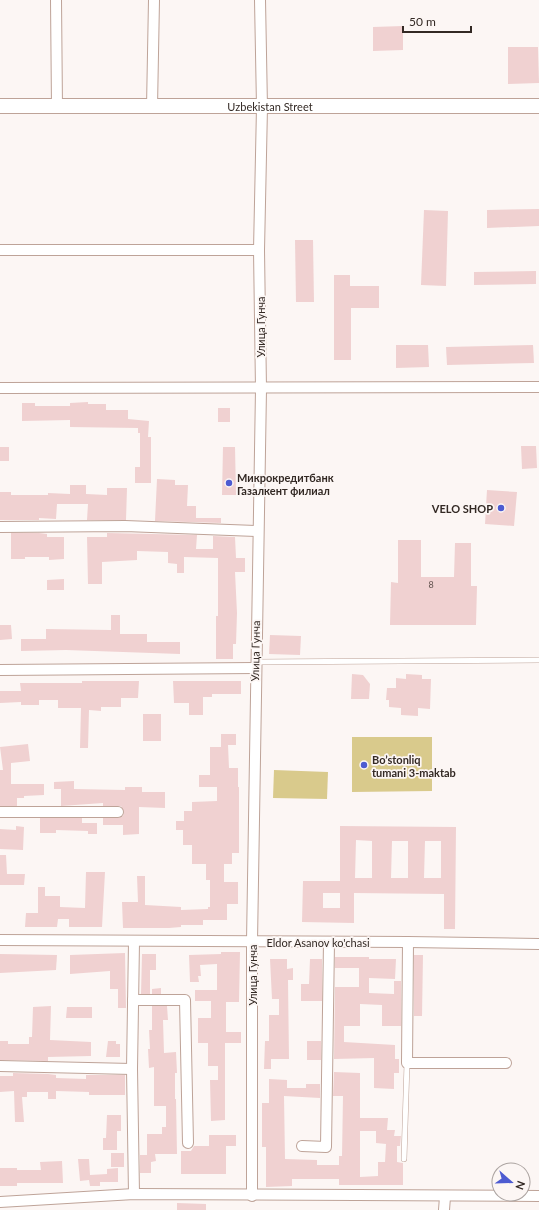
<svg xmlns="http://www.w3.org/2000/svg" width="539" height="1210" font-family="Lato,sans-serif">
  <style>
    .green { fill: #d9ca8c }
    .building { fill: #f0d1d1; fill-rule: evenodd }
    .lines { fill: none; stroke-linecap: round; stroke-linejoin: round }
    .lane-casing { stroke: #bea398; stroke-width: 6 }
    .street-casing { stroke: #bea398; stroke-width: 12 }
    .secondary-casing { stroke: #bea398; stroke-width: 16 }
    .lane { stroke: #fff; stroke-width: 5 }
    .street { stroke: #fff; stroke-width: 10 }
    .secondary { stroke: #fff; stroke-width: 14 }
    .poi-dot { fill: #4d5bd1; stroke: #fcf6f4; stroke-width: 1.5 }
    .labels { text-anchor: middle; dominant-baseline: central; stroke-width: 3.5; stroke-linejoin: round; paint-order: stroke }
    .number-label { font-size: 9px; fill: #62534f }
    .street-label { font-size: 11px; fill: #332924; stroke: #fcf6f4 }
    .poi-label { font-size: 11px; font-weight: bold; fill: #332924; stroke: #fcf6f4; text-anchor: start }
  </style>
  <rect width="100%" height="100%" fill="#fcf6f4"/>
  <g class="green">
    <path d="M352 737H432V791L352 792Z"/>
    <path d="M274 770 328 772 327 799 273 798Z"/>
  </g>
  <g class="building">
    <path d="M403 26V50L373 51V27Z"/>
    <path d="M508 47H538L539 83 508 84Z"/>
    <path d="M539 209V226L487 228V210Z"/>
    <path d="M424 210 448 211 446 286 421 285Z"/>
    <path d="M295 240H313L314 302H296Z"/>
    <path d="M536 271V284L474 285V272Z"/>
    <path d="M334 275H350V286H379V308H351V360H334Z"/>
    <path d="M396 345H428L429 367 396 368Z"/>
    <path d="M533 345 534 363 447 365 446 347Z"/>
    <path d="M88 402V404H106V410H128V419L149 421 148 437H151V483H135V467H140V433H138V428L70 427V420L22 421V403H35V406H70V403Z"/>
    <rect x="218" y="408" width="12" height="14"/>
    <path d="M521 446H536L537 468 522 469Z"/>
    <rect x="0" y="447" width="9" height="14"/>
    <path d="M223 447H235L236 495H222Z"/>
    <path d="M157 479 175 480V485H188L187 506H196V518H221V523L155 521Z"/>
    <path d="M70 485H86V494L107 495V488H127L126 520H87L88 504H57L56 519 39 518V520H0V492H11V495H48V493L70 494Z"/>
    <path d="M487 490 517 492 514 526 485 524Z"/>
    <path d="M11 533H39L47 534V537H64V559L49 560V557H25V559H11Z"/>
    <path d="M107 533 197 535 196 549H213V536L235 537 236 558H245V572H235L237 613 236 644H233V659H216V616H218V558L184 557V573H177V564L168 563V552L137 551V560L102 562V584H88L87 537H107Z"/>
    <path d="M398 540H421V577H454L455 543H471V586H477L476 625H390L391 582 398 583Z"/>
    <path d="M64 579V590H47V580Z"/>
    <path d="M111 615H120V634H147V642H180V654L66 650 21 651V639H46V629L111 630Z"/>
    <path d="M0 625H11L12 639 0 640Z"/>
    <path d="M270 635 301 636 300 655 269 654Z"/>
    <path d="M352 674 363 675 370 684 369 699H351Z"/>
    <path d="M406 674 422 675V679H431L430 709 418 708V716L401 715V708L389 707V700H386L387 688H396V678L406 679Z"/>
    <path d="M82 681H139L138 698H121V707H101V711L89 710 88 748H80L81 708H58V700H39V705H21V702L0 703V691H21L20 683H82Z"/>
    <path d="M173 681H241V694H212V697H203V715H189V703H174Z"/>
    <rect x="143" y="714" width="18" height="27"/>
    <path d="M221 734H236V745H228L229 768H238V787H239V853H232V864H224V882H238V904H227V920H203V925H181V927L169 928H123L122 902H138L137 876H145V905L181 907V910L208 909V907H210V880H206V864H192V845H183V830H176V821H184V811H192V802L217 801V787H199V775H210V747H221Z"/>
    <path d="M28 744 30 761 11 763V784H44V795L24 796V798H17V806H0V770H3L0 747Z"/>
    <path d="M74 781V789L125 790V787H142V792H165V808L139 807V834L123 835V825H103V818H118L123 816 124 812 121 806H103V803L61 806V789H54V782Z"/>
    <path d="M40 818H82V823H97V834H88V831L56 830V833H40Z"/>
    <path d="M16 826 24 827 23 850 0 849V829L16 830Z"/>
    <path d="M340 826 456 827 455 929H444V894L354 893V923L302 922 303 881H340ZM356 840 372 841V878H355ZM392 841H408V878H391ZM425 841H441V878H424ZM323 893H340V908H323Z"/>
    <path d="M0 855H6L7 874H25L24 885H0Z"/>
    <path d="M86 872H105L102 927H69V919H58L57 927H25L26 913H38V887H45V896H60V907L85 908Z"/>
    <path d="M221 952H240L239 1002H226V1032H241V1043H225V1120L211 1121 210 1080H218V1066H208V1043H198V1018H211V1001H195V990H217V964L200 965 201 976H198L199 982H190L189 955 221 954Z"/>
    <path d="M125 953 126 1008H118V989H110V971L70 974V955Z"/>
    <path d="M0 954 57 955 56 970 0 973Z"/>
    <path d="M142 954H156V970H150V994H141Z"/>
    <path d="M414 955H423L422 1016H414Z"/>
    <path d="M335 957H369V959H396L395 979 369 978V993L394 994V981H401V1026H382V1005L360 1004V1026H344V1042L395 1045V1059H399V1073H394V1089L374 1088V1058L334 1059 335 987H359V968H335Z"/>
    <path d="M270 959H287V969L293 968V980H288L289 1059H271V1069H264L265 1041H269V1015H279V999H272Z"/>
    <path d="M310 959H322V1001H301V984H309Z"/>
    <path d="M161 988V994H152V989Z"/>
    <path d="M51 1006 50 1040 91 1042V1056L48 1057V1061L0 1060V1041H8V1044H29V1037H32L33 1007Z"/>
    <path d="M152 1006H167L168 1020H163L164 1053 176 1052 177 1073H175V1099H176L177 1154H155L156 1161 151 1162V1173H140V1155H147V1134H162V1127H166V1106H154V1067L149 1068 148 1049H150L149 1030H152Z"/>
    <path d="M67 1007H92V1018H66Z"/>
    <path d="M108 1041H116V1044H120V1057H106Z"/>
    <rect x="307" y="1041" width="14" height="19"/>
    <path d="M334 1072 360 1073V1118H388L387 1130H395L394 1136H401L400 1146H397V1162L403 1163V1185H339V1179H292V1186L266 1187V1147H262V1103H269V1079L287 1080V1088H306V1084H320V1098L284 1096 285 1159 317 1160V1165H339V1156H342L343 1096H333ZM360 1131H376V1143L386 1144 385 1162H378V1176L360 1177Z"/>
    <path d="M13 1073 48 1074 56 1075V1078L86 1079V1075H125V1095H89V1092L56 1091V1099H48V1092H27V1097H22L24 1122H15L14 1091 0 1092V1076H13Z"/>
    <path d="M107 1115H121V1131H117V1150H103V1138H106Z"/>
    <path d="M209 1135H236V1146H226V1174H181V1151H191L194 1146H209Z"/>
    <rect x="111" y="1153" width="13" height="14"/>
    <path d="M78 1159H89L90 1175 107 1174V1169L118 1168V1182H100V1186H90L89 1180 80 1181Z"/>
    <path d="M62 1161 63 1183H17V1186H0V1168H17V1170H41L40 1162Z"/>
    <path d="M177 1203 206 1204V1210H177Z"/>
  </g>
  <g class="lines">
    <defs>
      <g id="lane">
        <path d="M256 662 539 660"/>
        <path d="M404 1159 407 1063"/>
      </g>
      <g id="street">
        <path d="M56 0 57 107"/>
        <path d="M152 107 154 0"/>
        <path d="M0 250H259"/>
        <path d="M0 388 539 387"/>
        <path d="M0 527 125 526 258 531"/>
        <path d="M0 670 255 668"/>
        <path d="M0 812H118"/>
        <path d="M0 940 408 942 539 944"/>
        <path d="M134 942 132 1069 134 1194"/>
        <path d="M408 942 407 1063H506"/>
        <path d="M133 1000H185L188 1143"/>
        <path d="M0 1066 132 1069"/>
        <path d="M302 1146 326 1147 329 942"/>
        <path d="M252 1196V942L261 389 259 250 262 107 260 0"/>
        <path d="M0 1202 134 1194 539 1196"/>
        <path d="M444 1210 445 1197"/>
      </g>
      <g id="secondary">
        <path id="s1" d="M0 106H539"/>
      </g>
    </defs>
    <use href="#lane" class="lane-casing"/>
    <use href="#street" class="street-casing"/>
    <use href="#secondary" class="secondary-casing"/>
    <use href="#lane" class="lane"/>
    <use href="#street" class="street"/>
    <use href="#secondary" class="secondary"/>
  </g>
  <g class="poi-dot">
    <circle cx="229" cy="483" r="4"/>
    <circle cx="501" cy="508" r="4"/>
    <circle cx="364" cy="765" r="4"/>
  </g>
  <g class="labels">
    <g class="number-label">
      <text x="431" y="584">8</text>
    </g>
    <g class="street-label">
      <text stroke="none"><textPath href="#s1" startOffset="270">Uzbekistan Street</textPath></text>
      <text transform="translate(260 327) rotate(-90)">Улица Гунча</text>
      <text transform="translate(255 651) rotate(-89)">Улица Гунча</text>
      <text x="318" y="942">Eldor Asanov ko'chasi</text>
      <text transform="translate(252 975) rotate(-90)">Улица Гунча</text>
    </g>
    <g class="poi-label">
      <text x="237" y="477">Микрокредитбанк<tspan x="237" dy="13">Газалкент филиал</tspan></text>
      <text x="493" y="508" text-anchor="end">VELO SHOP</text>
      <text x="372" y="759">Bo’stonliq<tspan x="372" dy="13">tumani 3-maktab</tspan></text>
    </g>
  </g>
  <g transform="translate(511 1182) rotate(110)"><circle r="19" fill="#fcf6f4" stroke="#aca4a1"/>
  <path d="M0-3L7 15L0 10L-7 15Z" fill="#4d5bd1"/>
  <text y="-6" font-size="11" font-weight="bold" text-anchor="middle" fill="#332924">N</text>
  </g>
  <path d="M403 26v6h68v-6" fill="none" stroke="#332924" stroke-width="2"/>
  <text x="409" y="26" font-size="12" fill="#332924" stroke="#fcf6f4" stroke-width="3" paint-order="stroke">50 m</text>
</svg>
